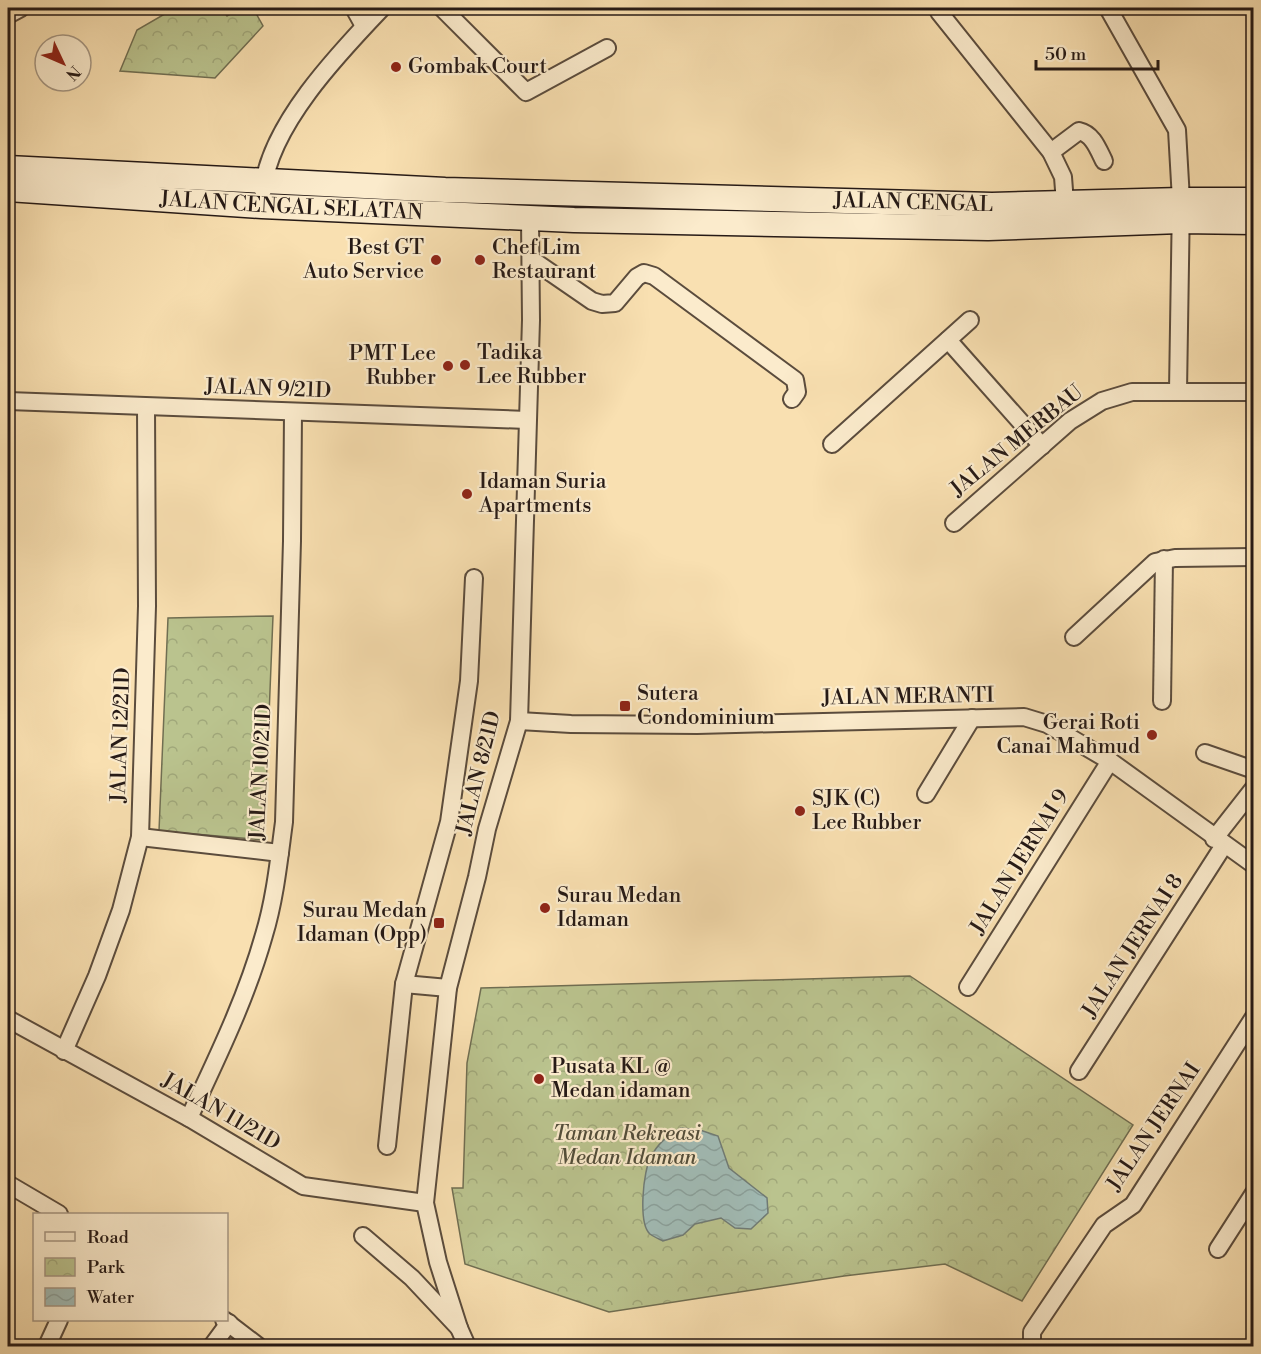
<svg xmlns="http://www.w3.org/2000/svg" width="1261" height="1354" font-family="'Libre Bodoni',serif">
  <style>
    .park { fill: url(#park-crowns); stroke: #706e52; stroke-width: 1.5 }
    .water { fill: url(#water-waves); stroke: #707b75; stroke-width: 1.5 }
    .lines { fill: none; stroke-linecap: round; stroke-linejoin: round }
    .street-casing { stroke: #5b4c3d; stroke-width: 20 }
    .secondary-casing { stroke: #261a16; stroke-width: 27 }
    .street { stroke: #fbebcc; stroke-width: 16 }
    .secondary { stroke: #fbebcc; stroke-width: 24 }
    .poi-dot { fill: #8f2418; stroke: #fbebcc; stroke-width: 2 }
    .labels { text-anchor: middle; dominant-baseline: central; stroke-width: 4.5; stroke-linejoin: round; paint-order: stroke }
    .poi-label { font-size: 21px; fill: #261a16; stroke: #fbebcc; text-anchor: start }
    .street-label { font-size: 21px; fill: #261a16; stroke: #fbebcc }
    .park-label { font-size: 21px; font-style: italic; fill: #524d3a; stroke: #fbebcc }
  </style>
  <defs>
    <pattern id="park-crowns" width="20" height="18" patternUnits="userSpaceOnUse" patternTransform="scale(1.5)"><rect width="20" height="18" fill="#bac38e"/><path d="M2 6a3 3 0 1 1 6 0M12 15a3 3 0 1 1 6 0" fill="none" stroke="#a0a77a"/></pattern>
    <pattern id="water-waves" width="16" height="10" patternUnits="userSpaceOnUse" patternTransform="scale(1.5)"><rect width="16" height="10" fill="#a1bbb5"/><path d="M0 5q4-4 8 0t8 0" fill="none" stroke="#8aa09b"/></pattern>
  </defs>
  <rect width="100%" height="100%" fill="#f9e0b1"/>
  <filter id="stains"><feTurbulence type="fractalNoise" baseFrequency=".00333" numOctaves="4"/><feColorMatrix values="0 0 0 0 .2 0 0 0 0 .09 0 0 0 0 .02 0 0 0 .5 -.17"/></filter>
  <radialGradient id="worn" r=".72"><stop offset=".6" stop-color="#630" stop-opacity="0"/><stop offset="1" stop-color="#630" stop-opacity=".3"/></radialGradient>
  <g class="park">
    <path d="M175 8H221L227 16 241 8H253L263 26 215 78 120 71 137 30Z"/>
    <path d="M273 616 264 840 159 831 168 618Z"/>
    <path d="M910 976 1133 1125 1022 1301 945 1264 844 1276 609 1312 465 1264 452 1188H463L467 1063 481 988Z"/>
  </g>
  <path class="water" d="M681 1128 700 1130 718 1136 729 1168 767 1198 768 1213 751 1229 735 1228 721 1218 695 1224 683 1235 663 1241C659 1239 654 1237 650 1234 638 1224 643 1170 651 1157 657 1144 668 1135 681 1128Z"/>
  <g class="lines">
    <defs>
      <g id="street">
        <path d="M354 8 364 26"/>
        <path d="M442 8 526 92 607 48"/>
        <path d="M1108 8 1177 130 1181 200 1178 391"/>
        <path d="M939 12 1051 152 1063 177 1065 203"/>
        <path d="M8 15 21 8"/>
        <path d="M1051 152 1079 131C1093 134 1098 149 1104 161"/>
        <path d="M263 190C269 126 339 53 382 8"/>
        <path d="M531 259 592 301 602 304 615 303 637 277 644 273 654 276 795 380 797 392 792 399"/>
        <path d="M948 340 1042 446"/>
        <path d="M8 401 527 420"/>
        <path d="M832 444 970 320"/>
        <path d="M954 523 1070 421 1102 401 1132 392H1254"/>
        <path d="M1074 637 1155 562 1175 558 1254 557"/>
        <path d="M1162 701 1164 559"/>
        <path d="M519 721 571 724 697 725 1024 717 1047 724 1110 761 1254 865"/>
        <path d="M1205 753 1254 770"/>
        <path d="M926 794 972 718"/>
        <path d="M140 837 280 853"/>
        <path d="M1214 839 1254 788"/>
        <path d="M404 984 448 988"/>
        <path d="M968 987 1110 761"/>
        <path d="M8 1019 189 1118 303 1186 425 1203"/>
        <path d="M64 1051 97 976 121 910 140 837 147 606 146 407"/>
        <path d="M1079 1071 1224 845"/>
        <path d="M189 1118C217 1058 246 999 264 935 275 899 279 859 284 822L292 541 293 413"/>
        <path d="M387 1146 404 984 449 822 469 681 474 578"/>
        <path d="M8 1184 59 1214"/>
        <path d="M363 1236 412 1278 459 1328 467 1346"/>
        <path d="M1218 1249 1254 1193"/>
        <path d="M224 1320 258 1346"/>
        <path d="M459 1328 438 1262 425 1203 448 988 477 877 487 829 519 721 531 320 530 219"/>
        <path d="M47 1346 59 1320"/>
        <path d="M212 1346 229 1323"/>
        <path d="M1032 1346V1332L1104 1225 1133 1205 1254 1017"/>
      </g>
      <g id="secondary">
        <path id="s1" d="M8 168 445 190 992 205 1181 200H1254"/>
        <path id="s2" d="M8 189 262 206 574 220 988 228 1180 221 1254 222"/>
      </g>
    </defs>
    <use href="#street" class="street-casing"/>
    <use href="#secondary" class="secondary-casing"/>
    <use href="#street" class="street"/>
    <use href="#secondary" class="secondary"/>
  </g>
  <g class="poi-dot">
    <circle cx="396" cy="67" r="6"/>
    <circle cx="436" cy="260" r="6"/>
    <circle cx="480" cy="260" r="6"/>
    <circle cx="465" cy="365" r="6"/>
    <circle cx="448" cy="366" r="6"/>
    <circle cx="467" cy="494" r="6"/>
    <rect x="619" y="700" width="12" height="12" rx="3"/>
    <circle cx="1152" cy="735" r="6"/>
    <circle cx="800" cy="811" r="6"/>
    <circle cx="545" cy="908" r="6"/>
    <rect x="433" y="917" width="12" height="12" rx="3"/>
    <circle cx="539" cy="1079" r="6"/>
  </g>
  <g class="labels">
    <g class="poi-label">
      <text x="408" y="67">Gombak Court</text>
      <text x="424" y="248" text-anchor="end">Best GT<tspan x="424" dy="24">Auto Service</tspan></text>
      <text x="492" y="248">Chef Lim<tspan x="492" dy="24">Restaurant</tspan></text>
      <text x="477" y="353">Tadika<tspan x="477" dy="24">Lee Rubber</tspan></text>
      <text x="436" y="354" text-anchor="end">PMT Lee<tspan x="436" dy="24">Rubber</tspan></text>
      <text x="479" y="482">Idaman Suria<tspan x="479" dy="24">Apartments</tspan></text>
      <text x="637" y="694">Sutera<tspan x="637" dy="24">Condominium</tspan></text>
      <text x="1140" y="723" text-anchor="end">Gerai Roti<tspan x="1140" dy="24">Canai Mahmud</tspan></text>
      <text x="812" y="799">SJK (C)<tspan x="812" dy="24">Lee Rubber</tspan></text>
      <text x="557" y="896">Surau Medan<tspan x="557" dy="24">Idaman</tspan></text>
      <text x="427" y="911" text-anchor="end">Surau Medan<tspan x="427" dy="24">Idaman (Opp)</tspan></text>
      <text x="551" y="1067">Pusata KL @<tspan x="551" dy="24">Medan idaman</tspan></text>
    </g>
    <g class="street-label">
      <text stroke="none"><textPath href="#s1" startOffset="906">JALAN CENGAL</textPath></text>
      <text stroke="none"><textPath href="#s2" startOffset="284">JALAN CENGAL SELATAN</textPath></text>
      <text transform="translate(268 389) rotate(2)">JALAN 9/21D</text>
      <text transform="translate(1017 441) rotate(-39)">JALAN MERBAU</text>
      <text transform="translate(908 697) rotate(-1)">JALAN MERANTI</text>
      <text transform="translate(121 735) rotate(-88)">JALAN 12/21D</text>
      <text transform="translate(261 772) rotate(-87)">JALAN 10/21D</text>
      <text transform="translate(479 773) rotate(-76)">JALAN 8/21D</text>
      <text transform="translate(1020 862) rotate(-58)">JALAN JERNAI 9</text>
      <text transform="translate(1133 946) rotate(-57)">JALAN JERNAI 8</text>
      <text transform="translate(221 1112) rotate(30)">JALAN 11/21D</text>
      <text transform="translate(1154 1127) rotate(-56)">JALAN JERNAI</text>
    </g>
    <g class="park-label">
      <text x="627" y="1134">Taman Rekreasi<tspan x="627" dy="24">Medan Idaman</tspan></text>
    </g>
  </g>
  <rect width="1261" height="1354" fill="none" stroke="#f9e0b1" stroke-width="30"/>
  <rect x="9" y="9" width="1243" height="1336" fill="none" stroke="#261a16" stroke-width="3"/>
  <rect x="15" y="15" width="1231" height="1324" fill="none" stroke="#261a16" stroke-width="1.5"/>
  <rect x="33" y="1213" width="195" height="108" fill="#fbebcc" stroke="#a69783" stroke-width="1.5"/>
  <rect x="45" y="1232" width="30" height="9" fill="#fbebcc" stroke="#a69783" stroke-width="1.5"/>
  <text x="87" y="1243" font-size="18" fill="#261a16">Road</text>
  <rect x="45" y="1258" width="30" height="18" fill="url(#park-crowns)" stroke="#a69783" stroke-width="1.5"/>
  <text x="87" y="1273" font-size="18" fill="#261a16">Park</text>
  <rect x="45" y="1288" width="30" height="18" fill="url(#water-waves)" stroke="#a69783" stroke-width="1.5"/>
  <text x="87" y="1303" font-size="18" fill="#261a16">Water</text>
  <g transform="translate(63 63) rotate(134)"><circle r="28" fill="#fbebcc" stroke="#a69783" stroke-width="1.5"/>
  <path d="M0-4.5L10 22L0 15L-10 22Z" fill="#8f2418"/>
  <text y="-9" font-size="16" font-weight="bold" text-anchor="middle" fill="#261a16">N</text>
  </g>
  <path d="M1036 60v9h122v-9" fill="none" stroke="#261a16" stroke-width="3"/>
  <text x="1045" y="60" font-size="18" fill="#261a16" stroke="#fbebcc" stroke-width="4.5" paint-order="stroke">50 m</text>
  <rect width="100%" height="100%" filter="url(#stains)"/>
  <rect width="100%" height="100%" fill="url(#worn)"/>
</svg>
